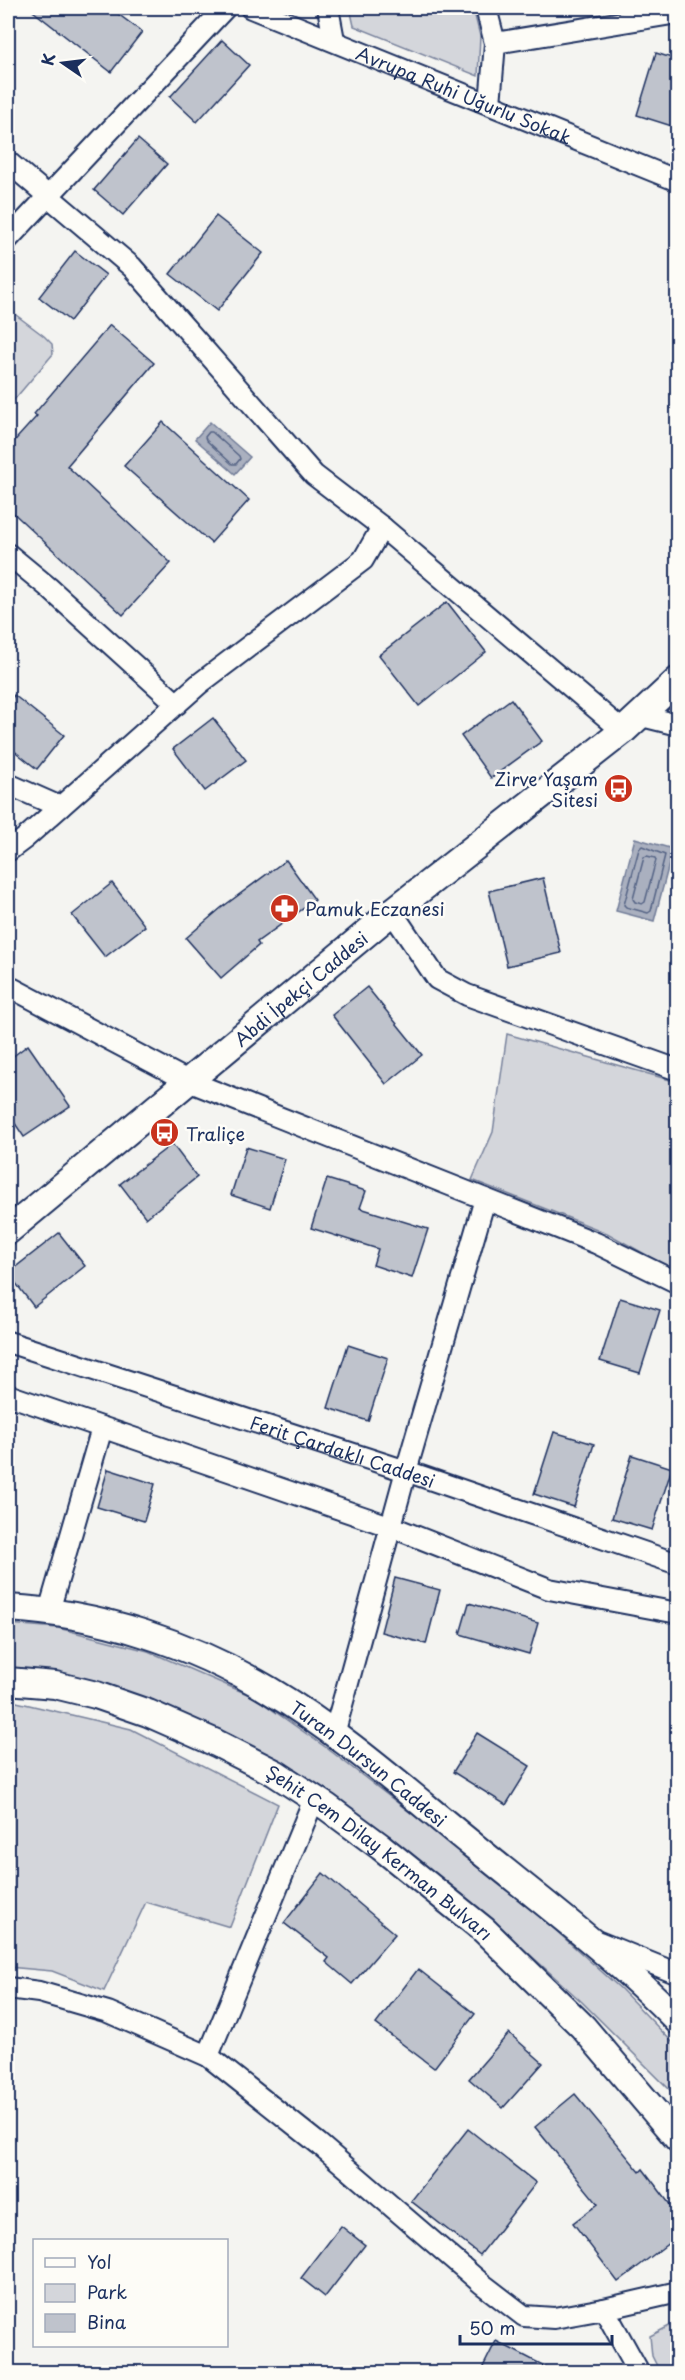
<svg xmlns="http://www.w3.org/2000/svg" width="685" height="2380" font-family="'Playpen Sans',sans-serif">
  <style>
    .green { fill: #d4d6db; stroke: #78829c; stroke-width: 1.5 }
    .water { fill: #aab0bf; stroke: #717c98; stroke-width: 1.5 }
    .lines { fill: none; stroke-linecap: round; stroke-linejoin: round }
    .shore { stroke: #546385; stroke-width: 1.5 }
    .building { fill: #bfc3cc; stroke: #1b2f5e; stroke-width: 1.5 }
    .minor-casing { stroke: #1b2f5e; stroke-width: 24 }
    .major-casing { stroke: #1b2f5e; stroke-width: 30 }
    .minor { stroke: #fdfcf7; stroke-width: 20 }
    .major { stroke: #fdfcf7; stroke-width: 26 }
    .labels { text-anchor: middle; dominant-baseline: central; stroke-width: 5; stroke-linejoin: round; paint-order: stroke }
    .street-label { font-size: 18px; fill: #1b2f5e; stroke: #fdfcf7 }
    .poi-label { font-size: 18px; fill: #1b2f5e; stroke: #fdfcf7; text-anchor: start }
  </style>
  <rect width="100%" height="100%" fill="#f4f4f1"/>
  <filter id="ink" filterUnits="userSpaceOnUse"><feTurbulence type="fractalNoise" baseFrequency=".0167" numOctaves="2"/><feDisplacementMap in="SourceGraphic" scale="12" xChannelSelector="R" yChannelSelector="G"/><feConvolveMatrix kernelMatrix="1 2 1 2 8 2 1 2 1" color-interpolation-filters="sRGB"/></filter>
  <g filter="url(#ink)">
    <g class="green">
      <path d="M350 8H473L480 36 478 76 354 26Z"/>
      <path d="M8 309 44 336 52 344 53 354 8 407Z"/>
      <path d="M507 1034 670 1080 678 1087 677 1272 607 1233 472 1180 493 1132Z"/>
      <path d="M8 1624 58 1628 148 1651 254 1697 328 1749 513 1892 621 1989 677 2047V2101L670 2090 582 2002 492 1920 307 1783 8 1669Z"/>
      <path d="M8 1700 131 1729 278 1804 230 1927 146 1902 104 1991 52 1971 8 1967Z"/>
      <path d="M677 2322V2372H660L652 2356 650 2336Z"/>
    </g>
    <g class="water">
      <path d="M210 422 250 457 235 474 195 439Z"/>
      <path d="M635 838 673 849 654 921 616 911Z"/>
    </g>
    <g class="lines">
      <g class="shore">
        <path d="M209 432H212L239 456 240 459 236 464H232L206 440 205 437Z"/>
        <path d="M642 846 665 855 651 911 648 913 626 907 624 905 639 849Z"/>
        <path d="M647 856 655 858 656 860 645 902 642 904 635 902 633 899 644 857Z"/>
      </g>
    </g>
    <g class="building">
      <path d="M29 8H110L142 32 111 72Z"/>
      <path d="M222 40 249 65 197 122 170 97Z"/>
      <path d="M656 53 678 60V128L637 115Z"/>
      <path d="M138 139 167 164 123 215 94 190Z"/>
      <path d="M216 216 263 253 217 311 170 274Z"/>
      <path d="M75 251 106 275 70 321 39 297Z"/>
      <path d="M110 325 154 363 67 466 171 563 123 615 8 508V448L37 416 34 414Z"/>
      <path d="M163 422 249 500 211 543 124 466Z"/>
      <path d="M447 602 486 652 419 706 379 655Z"/>
      <path d="M14 695 64 735 37 769 8 746V704Z"/>
      <path d="M511 699 542 741 491 778 461 736Z"/>
      <path d="M213 718 246 760 205 791 173 749Z"/>
      <path d="M286 860 315 900 257 942 259 945 221 978 186 938 221 908Z"/>
      <path d="M543 878 561 953 507 966 489 891Z"/>
      <path d="M112 883 145 926 105 957 72 915Z"/>
      <path d="M367 987 422 1055 386 1084 332 1015Z"/>
      <path d="M28 1045 70 1106 24 1137 8 1113V1060Z"/>
      <path d="M172 1144 197 1177 146 1218 120 1184Z"/>
      <path d="M246 1147 285 1159 270 1208 231 1195Z"/>
      <path d="M327 1179 366 1191 360 1208 428 1229 412 1278 373 1265 378 1249 311 1228Z"/>
      <path d="M59 1233 85 1266 34 1307 8 1273Z"/>
      <path d="M620 1298 660 1310 640 1373 600 1361Z"/>
      <path d="M348 1345 388 1358 368 1421 328 1408Z"/>
      <path d="M554 1432 594 1444 574 1507 534 1494Z"/>
      <path d="M632 1455 672 1468 652 1530 612 1518Z"/>
      <path d="M108 1469 155 1484 144 1521 97 1507Z"/>
      <path d="M395 1578 440 1590 426 1644 381 1632Z"/>
      <path d="M469 1603 538 1623 529 1654 460 1634Z"/>
      <path d="M477 1733 530 1766 506 1805 453 1772Z"/>
      <path d="M323 1873 395 1934 352 1984 326 1962 329 1958 284 1923Z"/>
      <path d="M418 1969 475 2014 434 2068 376 2024Z"/>
      <path d="M509 2033 543 2063 503 2108 469 2079Z"/>
      <path d="M575 2094 640 2172 643 2169 678 2215V2236L618 2282 573 2223 598 2204 535 2127Z"/>
      <path d="M468 2129 536 2183 480 2255 411 2201Z"/>
      <path d="M341 2226 365 2245 325 2297 301 2278Z"/>
      <path d="M496 2341 558 2373H480Z"/>
    </g>
    <g class="lines">
      <defs>
        <g id="minor">
          <path id="s1" d="M251 8 678 181"/>
          <path d="M328 8 334 40"/>
          <path d="M486 8 495 43 490 104"/>
          <path d="M495 43 678 13"/>
          <path d="M8 162 132 267 314 475 382 527 623 731"/>
          <path d="M8 239 225 8"/>
          <path d="M8 554 48 587 177 704"/>
          <path d="M642 716 678 725"/>
          <path d="M8 784 60 807"/>
          <path d="M8 851 24 839 199 684 363 560 382 527"/>
          <path d="M392 912 437 979 467 995 678 1070"/>
          <path d="M8 986 188 1081 596 1243 678 1283"/>
          <path id="s2" d="M8 1342 406 1471 678 1564"/>
          <path d="M8 1395 392 1527 549 1589 678 1613"/>
          <path d="M49 1611 102 1428"/>
          <path d="M334 1734 406 1471 485 1199"/>
          <path d="M599 1942 678 1974"/>
          <path d="M8 1988 39 1992 108 2012 208 2056 319 2144 481 2283 524 2316 554 2318 604 2309"/>
          <path d="M208 2056 314 1799"/>
          <path d="M639 2372 604 2309 678 2292"/>
        </g>
        <g id="major">
          <path id="s3" d="M8 1231 392 912 623 731 678 680"/>
          <path id="s4" d="M8 1608C99 1613 190 1643 269 1690 343 1734 408 1793 475 1847 544 1903 616 1957 678 2021"/>
          <path id="s5" d="M8 1681 55 1685 96 1695 148 1713 216 1743 275 1773 327 1807 381 1847 484 1930 583 2027 678 2139"/>
        </g>
      </defs>
      <use href="#minor" class="minor-casing"/>
      <use href="#major" class="major-casing"/>
      <use href="#minor" class="minor"/>
      <use href="#major" class="major"/>
    </g>
  </g>
  <defs>
    <symbol id="bus-disc" viewBox="-11 -11 22 22"><circle r="9.5" fill="#c8321e" stroke="#fdfcf7"/><path d="M-5-6H5V4H4V6H2V4H-2V6H-4V4H-5ZM-3.5-4V0h7V-4ZM-3.5 1.2v1.5H-2V1.2ZM2 1.2v1.5H3.5V1.2Z" fill="#fff"/></symbol>
    <symbol id="pharmacy-disc" viewBox="-11 -11 22 22"><circle r="9.5" fill="#c8321e" stroke="#fdfcf7"/><path d="M-2-6h4v4h4v4h-4v4h-4v-4h-4v-4h4Z" fill="#fff"/></symbol>
  </defs>
  <g fill-rule="evenodd">
    <use href="#bus-disc" x="602" y="772" width="33" height="33"/>
    <use href="#pharmacy-disc" x="268" y="892" width="33" height="33"/>
    <use href="#bus-disc" x="148" y="1116" width="33" height="33"/>
  </g>
  <g class="labels">
    <g class="street-label">
      <text stroke="none"><textPath href="#s1" startOffset="230">Avrupa Ruhi Uğurlu Sokak</textPath></text>
      <text stroke="none"><textPath href="#s3" startOffset="380">Abdi İpekçi Caddesi</textPath></text>
      <text stroke="none"><textPath href="#s2" startOffset="352">Ferit Çardaklı Caddesi</textPath></text>
      <text stroke="none"><textPath href="#s4" startOffset="400">Turan Dursun Caddesi</textPath></text>
      <text stroke="none"><textPath href="#s5" startOffset="416">Şehit Cem Dilay Kerman Bulvarı</textPath></text>
    </g>
    <g class="poi-label">
      <text x="598" y="778" text-anchor="end">Zirve Yaşam<tspan x="598" dy="21">Sitesi</tspan></text>
      <text x="305" y="908">Pamuk Eczanesi</text>
      <text x="186" y="1133">Traliçe</text>
    </g>
  </g>
  <rect width="685" height="2380" fill="none" stroke="#fdfcf7" stroke-width="30"/>
  <rect x="15" y="15" width="655" height="2350" fill="none" stroke="#1b2f5e" stroke-width="2" filter="url(#ink)"/>
  <rect x="33" y="2239" width="195" height="108" fill="#fdfcf7" stroke="#a3aaba" stroke-width="1.5"/>
  <rect x="45" y="2258" width="30" height="9" fill="#fdfcf7" stroke="#a3aaba" stroke-width="1.5"/>
  <text x="87" y="2269" font-size="18" fill="#1b2f5e">Yol</text>
  <rect x="45" y="2284" width="30" height="18" fill="#d4d6db" stroke="#a3aaba" stroke-width="1.5"/>
  <text x="87" y="2299" font-size="18" fill="#1b2f5e">Park</text>
  <rect x="45" y="2314" width="30" height="18" fill="#bfc3cc" stroke="#a3aaba" stroke-width="1.5"/>
  <text x="87" y="2329" font-size="18" fill="#1b2f5e">Bina</text>
  <g transform="translate(63 63) rotate(284)" stroke="#fdfcf7" stroke-width="4.5" paint-order="stroke">
  <path d="M0-4.5L10 22L0 15L-10 22Z" fill="#1b2f5e"/>
  <text y="-9" font-size="16" font-weight="bold" text-anchor="middle" fill="#1b2f5e">K</text>
  </g>
  <path d="M460 2335v9h152v-9" fill="none" stroke="#1b2f5e" stroke-width="3"/>
  <text x="469" y="2335" font-size="18" fill="#1b2f5e" stroke="#fdfcf7" stroke-width="4.5" paint-order="stroke">50 m</text>
</svg>
